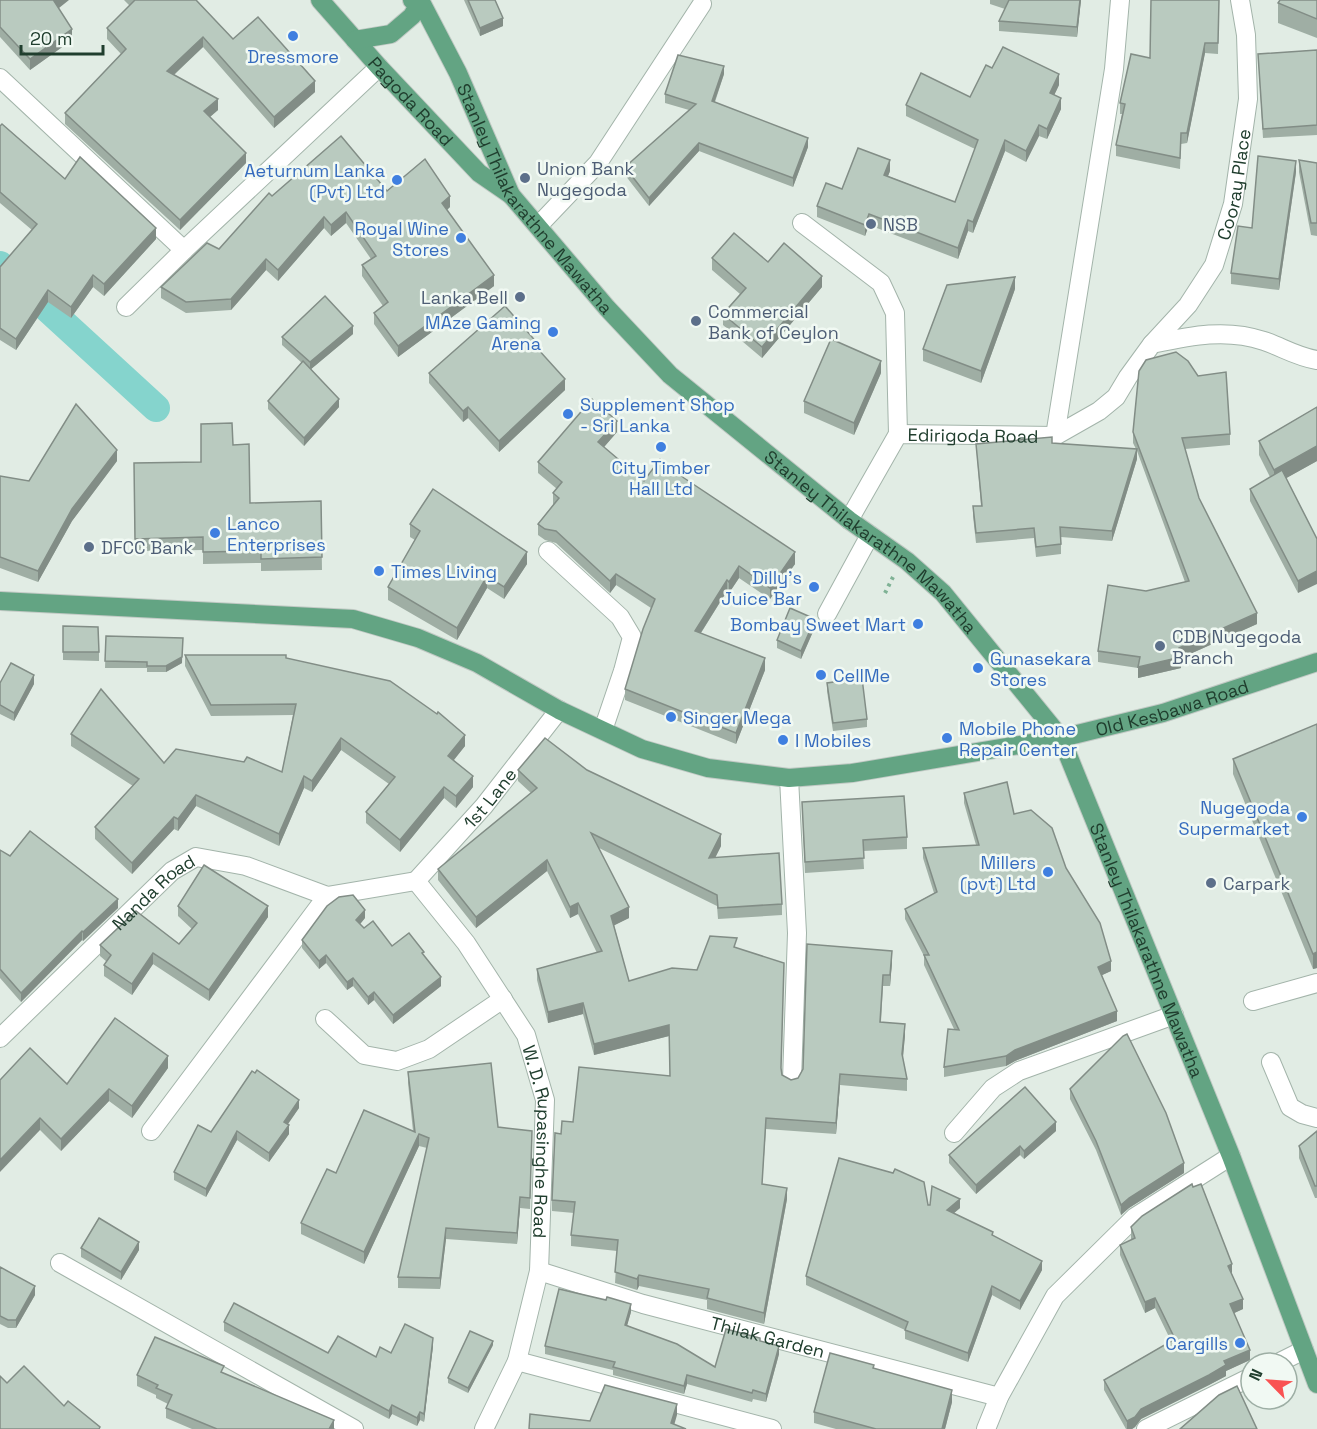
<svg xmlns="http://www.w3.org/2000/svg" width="1317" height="1429" font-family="'Space Grotesk',sans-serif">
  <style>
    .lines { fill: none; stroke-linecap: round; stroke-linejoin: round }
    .canal { stroke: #85d4cd; stroke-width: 28 }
    .minor-casing { stroke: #a3b4aa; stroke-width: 20 }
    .major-casing { stroke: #c1c9c4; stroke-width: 20 }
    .path { stroke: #7fb295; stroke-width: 4; stroke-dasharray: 3 4.5; stroke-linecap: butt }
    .minor { stroke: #fff; stroke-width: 18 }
    .major { stroke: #63a483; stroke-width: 18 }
    .wall { fill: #9faea4 }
    .shaded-wall { fill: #828d86 }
    .building { fill: #b9cabf; stroke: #828d86; stroke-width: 1.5 }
    .shop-dot { fill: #3f7fe0; stroke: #f1f9f3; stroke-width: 2 }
    .service-dot { fill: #5c6f8a; stroke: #f1f9f3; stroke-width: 2 }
    .labels { text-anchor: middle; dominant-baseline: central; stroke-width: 5; stroke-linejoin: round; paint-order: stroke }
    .shop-label { font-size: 18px; fill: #366cbe; stroke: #f1f9f3; text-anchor: end }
    .street-label { font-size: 18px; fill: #203e2e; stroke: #f1f9f3 }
    .service-label { font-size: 18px; fill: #4e5e75; stroke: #f1f9f3; text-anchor: start }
  </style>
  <rect width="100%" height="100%" fill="#e1ece4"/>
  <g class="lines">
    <path class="canal" d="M0 265 156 408"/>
    <defs>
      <g id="minor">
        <path d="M0 78 184 250"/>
        <path d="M802 223 881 283 895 313 898 434"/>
        <path d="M538 226 598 163 702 4"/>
        <path d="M126 307 184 250 379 67"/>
        <path id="s1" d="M1152 344 1188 305 1214 265 1233 204 1248 99 1246 35 1240 0"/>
        <path d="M1055 436 1114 69 1120 0"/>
        <path id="s2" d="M849 520 898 434 1055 436 1099 411 1116 397 1128 377 1152 344C1190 336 1226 328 1264 341 1282 347 1297 357 1317 360"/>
        <path d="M548 551 620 617 632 637 623 671 603 730"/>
        <path d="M827 614 870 535"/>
        <path d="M789 778 797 933 792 1080"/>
        <path id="s3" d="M416 881 466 943 526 1035 545 1100 539 1271 517 1361 484 1429"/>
        <path id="s4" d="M416 881 484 806 559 710"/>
        <path d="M1253 1001 1317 983"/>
        <path d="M325 1019 364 1055 397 1061 429 1049 503 999"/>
        <path id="s5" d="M0 1038 172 871 196 857 246 866 327 896 416 881"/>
        <path d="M1271 1062 1290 1107 1302 1114 1317 1118"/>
        <path d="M151 1131 327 896"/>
        <path d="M954 1133 993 1088 1019 1071 1174 1015"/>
        <path d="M60 1263 354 1429"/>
        <path id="s6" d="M539 1271 643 1304 999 1397"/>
        <path d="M517 1361 772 1429"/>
        <path d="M1278 1363 1304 1350"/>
        <path d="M986 1429 999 1397 1055 1296 1135 1217 1231 1156"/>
        <path d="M1146 1429 1251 1377"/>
      </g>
      <g id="major">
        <path id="s7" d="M320 0 379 67 479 173 511 195"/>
        <path id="s8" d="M420 0 458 73 511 195 607 308 670 375 849 520 907 561 943 593 1061 738 1231 1156 1317 1384"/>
        <path d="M355 40 391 34 412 16 420 2 412 0"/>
        <path id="s9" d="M0 601 353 619 418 638 477 663 559 710 642 749 708 768 789 778 852 773 1061 738 1163 713 1317 662"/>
      </g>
    </defs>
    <use href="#minor" class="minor-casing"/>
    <use href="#major" class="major-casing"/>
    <path class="path" d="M885 593 893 577"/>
    <use href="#minor" class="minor"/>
    <use href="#major" class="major"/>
  </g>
  <g class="wall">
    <path d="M0 0 58 8 72 40 30 70 0 37Z"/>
    <path d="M124 0H196L233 39 315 92 274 128 203 47 174 75 218 110 210 117 246 163 180 230 65 124V113L121 54 107 39V28L130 6Z"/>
    <path d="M464 0H495L503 26 480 36Z"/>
    <path d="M990 0H1081L1077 37 999 31V21L1005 9 990 4Z"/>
    <path d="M1219 0 1218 54 1205 53 1187 143 1181 144 1180 169 1116 156V145L1122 114H1120V103L1150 58Z"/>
    <path d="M1317 0V38L1278 23V3Z"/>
    <path d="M1317 50V135L1263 138 1258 54Z"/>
    <path d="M992 68 1059 85 1054 95 1061 109 1047 139 1039 136 1026 162 1005 151 973 233 968 231 958 259 869 225 865 236 817 217V206L842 189 890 171 888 176 955 202 975 149 906 116V105L970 97Z"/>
    <path d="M724 74 715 102 808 147 793 187 699 151 649 206 625 175V167L689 110 665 103V94Z"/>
    <path d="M0 126 65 179 156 239 104 296 93 287 71 318 48 302 16 350 0 340V267L32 230 0 203Z"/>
    <path d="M1299 160 1317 163V236L1311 235 1299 172Z"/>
    <path d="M1296 172 1279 290 1231 284V273L1252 228Z"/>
    <path d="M387 191 450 207 447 210 494 286 398 357 374 324V313L383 306 362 276V265L371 259 346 223 331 236 324 228 278 281 266 270 231 310 186 313 161 298V287L219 249 272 196Z"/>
    <path d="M712 258 822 287 762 358 723 325V314L740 294 712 270Z"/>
    <path d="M1015 289 981 383 923 361V349Z"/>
    <path d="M353 334 311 369 339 407 304 446 268 409V401L302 363 282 345V337Z"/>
    <path d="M539 350 565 390 499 452 468 418 463 422 429 383V373Z"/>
    <path d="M881 373 854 435 804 413V401Z"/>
    <path d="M1317 407V461L1286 478 1317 539 1298 593 1250 501V489L1270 477 1259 455V441Z"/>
    <path d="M617 432 604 447 644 481 795 564 770 599 739 578 729 593 727 591 701 633 765 670 736 744 625 700V689L651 608 616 585 610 593 556 543 545 540 538 535V524L553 505V493L557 489 538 473V462Z"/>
    <path d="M1133 432 1230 434V445L1185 449 1199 498 1257 624 1181 658V668L1138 678V668L1098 662V651L1146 591 1185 582 1137 451V459L1112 541 1061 537V554L1036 557 1034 538 976 543 973 516V506H981L976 444 1052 443 1136 449 1133 443Z"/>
    <path d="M233 445 250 503 321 501 322 570 261 571V563L203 564V550L135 551 134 463 201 462Z"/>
    <path d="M117 461 72 521 38 582 0 568V476L29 481Z"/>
    <path d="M410 524 527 564 504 599 487 588 457 640 388 600V587L415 540 410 537Z"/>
    <path d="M63 626 99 652V661L63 660Z"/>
    <path d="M815 627 801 659 777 648V640Z"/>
    <path d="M106 636 183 638 182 663 166 672H147V668H105Z"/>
    <path d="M185 655 286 658 465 746 454 760 473 787 456 808 444 798 400 852 366 823V812L389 784 341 750 312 792 304 788 279 846 196 806 178 831 174 829 132 874 95 839V827L133 786 71 746V734L164 763 282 772 293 715 211 716 185 666Z"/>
    <path d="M0 683 34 684 14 721 0 714Z"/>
    <path d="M827 683 867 719V727L833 731 827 691Z"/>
    <path d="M1317 724V968L1313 969 1233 774V759Z"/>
    <path d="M518 770H587L721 846 715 858 782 904V915L718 919 717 906 599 848 629 918 614 925 629 981 697 970 737 948 782 1075 791 1080 798 1078 892 962 890 986H883L881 1022 905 1035 903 1058 907 1079V1091L840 1085 836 1134 766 1129 762 1184 787 1199 764 1324 707 1309V1300L639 1286 637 1290 615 1283 617 1251 571 1246V1235L574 1213 552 1211V1200L561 1134 573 1122 670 1076 669 1036 594 1055 583 1014 548 1023 537 980V969L597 953 578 914 570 918 547 871 476 928 438 880V869L531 793 518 781Z"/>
    <path d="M964 793 1014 814 1066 868 1111 971 1102 975 1117 1021 1015 1061 1006 1066 944 1077V1067L954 1029 924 965V956L905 919V909L934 893 923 858V848L976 845 964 803Z"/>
    <path d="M802 802 907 837V849L863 851 864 869 805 873Z"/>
    <path d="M0 850 10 856 118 908 83 941 82 940 21 1002 0 978Z"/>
    <path d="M178 906 268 917 209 1001 153 964 132 995 104 976V965L107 962 100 956V945L179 944 192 929 178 916Z"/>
    <path d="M365 918 360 924 364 928 392 946 424 956 441 986 393 1024 374 1000 368 1005 353 986 347 990 326 963 319 969 302 948V940Z"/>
    <path d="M168 1068 132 1118 109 1101 61 1151 40 1130 0 1080 67 1084Z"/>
    <path d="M408 1072 498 1127 532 1131 530 1209 520 1208 517 1244 446 1239 440 1289 398 1288V1277L427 1148 419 1146 364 1264 301 1234V1223L336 1173 413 1131 408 1083Z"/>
    <path d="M1070 1089 1184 1173 1129 1208 1121 1215 1096 1150 1070 1099Z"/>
    <path d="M299 1108 287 1124 289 1134 269 1162 237 1140 206 1197 174 1180V1172L211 1132Z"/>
    <path d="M1056 1131 1024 1159 1020 1155 976 1194 949 1163V1155Z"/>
    <path d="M1317 1131V1198H1315L1299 1158V1146Z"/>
    <path d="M928 1205 960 1208 954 1213 993 1235 1042 1270 1020 1310 992 1295 968 1362 905 1339V1330L806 1285V1276Z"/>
    <path d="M1131 1227 1232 1274 1243 1309 1234 1313 1250 1360 1226 1371V1376L1209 1385 1141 1419 1135 1427 1132 1429H1126L1104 1390V1380L1171 1341 1155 1308 1145 1313 1120 1255V1245L1131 1240Z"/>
    <path d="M81 1248 139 1250 121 1280 81 1257Z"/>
    <path d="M0 1267 35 1295 16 1328H8L0 1324Z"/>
    <path d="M631 1312 627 1325 715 1367 760 1342 779 1354 766 1402 753 1399 752 1402 687 1384 684 1394 613 1375V1370L545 1354V1346Z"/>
    <path d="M224 1322 328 1353 376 1357 391 1353 433 1346 424 1422 420 1420 417 1426 392 1414 389 1419 224 1331Z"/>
    <path d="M493 1345 468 1393 448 1383V1378Z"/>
    <path d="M874 1368 952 1402 945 1429H836L814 1423V1412Z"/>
    <path d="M224 1373 334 1429H192L166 1418V1408L168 1404 156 1398V1395L137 1386V1375Z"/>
  </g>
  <g class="shaded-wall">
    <path d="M56 0H69L54 12V1Z"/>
    <path d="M1080 0H1081L1077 37V27Z"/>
    <path d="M503 18V26L480 36V28Z"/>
    <path d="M72 29V40L30 70V59Z"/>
    <path d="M203 37V47L167 81V71Z"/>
    <path d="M1205 43V53L1187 143V133Z"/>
    <path d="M724 66V74L712 109V101Z"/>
    <path d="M1059 74V85L1050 104V93Z"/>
    <path d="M315 81V92L274 128V117Z"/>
    <path d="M1061 98V109L1047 139V129Z"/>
    <path d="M218 99V110L204 122V111Z"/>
    <path d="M1039 125V136L1026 162V151Z"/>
    <path d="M808 138V147L793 187V178Z"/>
    <path d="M1005 140V151L973 233V222Z"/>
    <path d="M699 143V151L649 206V198Z"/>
    <path d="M246 153V163L180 230V220Z"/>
    <path d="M890 160V171L884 186V175Z"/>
    <path d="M1296 161V172L1279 290V279Z"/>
    <path d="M450 196V207L442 214V203Z"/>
    <path d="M346 212V223L331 236V225Z"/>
    <path d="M869 214V225L865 236V225Z"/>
    <path d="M324 217V228L278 281V270Z"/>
    <path d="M968 220V231L958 259V248Z"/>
    <path d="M156 228V239L104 296V284Z"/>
    <path d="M266 259V270L231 310V299Z"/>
    <path d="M93 275V287L71 318V307Z"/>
    <path d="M494 275V286L398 357V346Z"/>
    <path d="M822 276V287L762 358V347Z"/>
    <path d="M1015 277V289L981 383V371Z"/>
    <path d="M48 290V302L16 350V339Z"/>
    <path d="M353 326V334L310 370V362Z"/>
    <path d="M881 361V373L854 435V423Z"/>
    <path d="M565 379V390L499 452V441Z"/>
    <path d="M339 399V407L304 446V438Z"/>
    <path d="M468 407V418L463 422V411Z"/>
    <path d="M617 421V432L598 454V442Z"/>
    <path d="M1317 446V461L1274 485V470Z"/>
    <path d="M1137 449V459L1112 541V531Z"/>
    <path d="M117 450V461L72 521 38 582V571L72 509Z"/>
    <path d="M527 552V564L504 599V587Z"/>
    <path d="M795 552V564L770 599V588Z"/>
    <path d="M739 566V578L729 593V582Z"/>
    <path d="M1317 571V584L1298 593V581Z"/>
    <path d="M616 574V585L610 593V581Z"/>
    <path d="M487 576V588L457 640V628Z"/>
    <path d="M727 580V591L695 642V631Z"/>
    <path d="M1257 613V624L1181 658V668L1138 678V667Z"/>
    <path d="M815 619V627L801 659V651Z"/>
    <path d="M182 657V663L166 672V666Z"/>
    <path d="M765 658V670L736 744V733Z"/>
    <path d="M34 675V684L14 721V713Z"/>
    <path d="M465 735V746L448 767V756Z"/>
    <path d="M341 738V750L312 792V781Z"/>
    <path d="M304 776V788L279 846V834Z"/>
    <path d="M473 776V787L456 808V796Z"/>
    <path d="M444 787V798L400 852V840Z"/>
    <path d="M196 795V806L178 831V819Z"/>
    <path d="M174 817V829L132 874V863Z"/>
    <path d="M721 834V846L709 870V858Z"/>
    <path d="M547 860V871L476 928V917Z"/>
    <path d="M118 899V908L83 941V932Z"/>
    <path d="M578 903V914L570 918V907Z"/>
    <path d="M268 906V917L209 1001V990Z"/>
    <path d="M629 907V918L611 927V916Z"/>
    <path d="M365 910V918L356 929V920Z"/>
    <path d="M82 931V940L21 1002V993Z"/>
    <path d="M892 951V962L890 986V975Z"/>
    <path d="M1317 952V968L1313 969V954Z"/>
    <path d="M153 953V964L132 995V984Z"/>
    <path d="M326 955V963L319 969V961Z"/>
    <path d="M1111 961V971L1098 977V967Z"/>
    <path d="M441 977V986L393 1024V1015Z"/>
    <path d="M353 978V986L347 990V982Z"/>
    <path d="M374 992V1000L368 1005V997Z"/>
    <path d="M583 1003V1014L548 1023V1012Z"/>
    <path d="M1117 1011V1021L1015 1061 1006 1066V1056L1015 1050Z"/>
    <path d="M905 1024V1035L902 1066V1054Z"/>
    <path d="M669 1025V1036L594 1055V1044Z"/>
    <path d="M168 1056V1068L132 1118V1106Z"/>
    <path d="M840 1074V1085L836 1134V1123Z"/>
    <path d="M109 1089V1101L61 1151V1139Z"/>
    <path d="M299 1100V1108L284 1130V1122Z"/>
    <path d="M40 1118V1130L0 1172V1160Z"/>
    <path d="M1056 1122V1131L1024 1159V1151Z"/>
    <path d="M289 1125V1134L269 1162V1153Z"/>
    <path d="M237 1131V1140L206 1197V1189Z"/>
    <path d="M419 1134V1146L364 1264V1252Z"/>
    <path d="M1020 1146V1155L976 1194V1185Z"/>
    <path d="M1184 1163V1173L1129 1208 1121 1215V1205L1129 1198Z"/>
    <path d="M787 1188V1199L764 1324V1313Z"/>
    <path d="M520 1197V1208L517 1244V1233Z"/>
    <path d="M960 1199V1208L947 1219V1210Z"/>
    <path d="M446 1228V1239L440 1289V1278Z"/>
    <path d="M139 1242V1250L121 1280V1272Z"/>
    <path d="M1042 1261V1270L1020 1310V1301Z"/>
    <path d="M1232 1264V1274L1228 1266Z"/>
    <path d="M639 1275V1286L637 1290V1279Z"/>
    <path d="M35 1286V1295L16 1328V1320Z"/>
    <path d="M992 1286V1295L968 1362V1353Z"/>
    <path d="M1155 1298V1308L1145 1313V1302Z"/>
    <path d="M1243 1299V1309L1230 1315V1304Z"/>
    <path d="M631 1304V1312L625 1333V1325Z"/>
    <path d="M433 1338V1346L424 1422V1414Z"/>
    <path d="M493 1341V1345L468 1393V1388Z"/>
    <path d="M779 1346V1354L766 1402V1394Z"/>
    <path d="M1250 1350V1360L1226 1371V1376L1209 1385 1141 1419 1135 1427 1132 1429H1127V1421L1141 1409 1224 1361Z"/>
    <path d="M687 1375V1384L684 1394V1386Z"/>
    <path d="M952 1390V1402L945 1429H942Z"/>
    <path d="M677 1404V1415L673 1429 671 1423Z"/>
    <path d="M392 1405V1414L389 1419V1411Z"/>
    <path d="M420 1412V1420L417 1426V1418Z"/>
    <path d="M334 1420V1429H329Z"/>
  </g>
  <g class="building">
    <path d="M0 0H56L54 1 72 29 30 59 0 27Z"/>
    <path d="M135 0H196L233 39 258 17 315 81 274 117 203 37 167 71 218 99 204 111 246 153 180 220 65 113 126 49 107 28Z"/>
    <path d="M468 0H495L503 18 480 28Z"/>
    <path d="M1008 0H1080L1077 27 999 21 1009 0Z"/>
    <path d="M1151 0H1219L1218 43H1205L1187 133H1181L1180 158 1116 145 1125 104 1120 103 1131 54 1150 58Z"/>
    <path d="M1280 0H1317V19L1278 3Z"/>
    <path d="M1003 47 1059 74 1050 93 1061 98 1047 129 1039 125 1026 151 1005 140 973 222 968 220 958 248 869 214 865 225 817 206 826 183 842 189 858 148 890 160 884 175 955 202 978 140 906 105 921 73 970 97 986 65 992 68Z"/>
    <path d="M1317 50V125L1263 129 1258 54Z"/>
    <path d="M678 55 724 66 712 101 808 138 793 178 699 143 649 198 625 167 696 104 665 94Z"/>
    <path d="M2 124 65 179 80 157 156 228 104 284 93 275 71 307 48 290 16 339 0 328V267L37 224 0 192V126Z"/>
    <path d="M341 136 387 191 425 159 450 196 442 203 494 275 398 346 374 313 388 302 362 265 376 256 346 212 331 225 324 217 278 270 266 259 231 299 186 302 161 287 207 243 219 249 269 193 272 196Z"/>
    <path d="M1258 156 1296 161 1279 279 1231 273 1238 226 1252 228Z"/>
    <path d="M1299 160 1317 163V223H1311Z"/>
    <path d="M734 233 768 262 784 243 822 276 762 347 723 314 746 288 712 258Z"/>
    <path d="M1015 277 981 371 923 349 947 285Z"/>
    <path d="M325 296 353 326 310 362 282 337Z"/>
    <path d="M505 306 539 345 536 347 565 379 499 441 468 407 463 411 429 373Z"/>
    <path d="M831 339 881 361 854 423 804 401Z"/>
    <path d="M1176 352 1188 361 1198 376 1226 372 1230 434 1182 438 1199 498 1257 613 1179 648 1181 657 1138 667 1140 657 1098 651 1108 585 1146 591 1189 581 1133 432 1139 371 1146 360Z"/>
    <path d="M303 361 339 399 304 438 268 401Z"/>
    <path d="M592 399 617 421 598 442 644 481 660 459 684 478 795 552 770 588 739 566 729 582 727 580 695 631 765 658 736 733 625 689 643 629 655 599 616 574 610 581 556 531 545 529 538 524 559 498 553 493 562 482 538 462Z"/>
    <path d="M76 404 117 450 72 509 38 571 0 557V476L29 481Z"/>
    <path d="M1317 407V446L1274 470 1259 441Z"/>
    <path d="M232 423 233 445 249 444 250 503 321 501 322 557 261 559V551L203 552V537L135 539 134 463 201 462V424Z"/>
    <path d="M1052 437V443L1137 449 1112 531 1060 527 1061 544 1036 547 1034 528 976 533 973 506H982L976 444Z"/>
    <path d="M1282 470 1317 539V571L1298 581 1250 489Z"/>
    <path d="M433 489 527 552 504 587 487 576 457 628 388 587 420 531 410 524Z"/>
    <path d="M790 608 815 619 801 651 777 640Z"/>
    <path d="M63 626 98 627 99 652H63Z"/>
    <path d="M106 636 183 638 182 657 166 666H147V662L105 661Z"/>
    <path d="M185 655H286V658L390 681 437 714 438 712 465 735 448 756 473 776 456 796 444 787 400 840 366 812 395 777 341 738 312 781 304 776 279 834 196 795 178 819 174 817 132 863 95 827 139 779 71 734 101 689 164 763 176 749 244 762 247 757 282 772 296 704 211 705Z"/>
    <path d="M11 663 34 675 14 713 0 705V683Z"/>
    <path d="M862 678 867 719 833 723 827 683Z"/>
    <path d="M1317 724V952L1313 954 1233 759Z"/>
    <path d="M545 738 587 770 721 834 709 858 779 853 782 904 718 908 717 895 591 833 629 907 611 916 629 981 672 968 697 970 710 936 737 938 734 947 784 963 781 1068 782 1075 791 1080 798 1078 803 1069 807 944 892 951 890 975H883L880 1022 905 1024 902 1054 907 1079 840 1074 836 1123 766 1118 762 1184 787 1188 764 1313 707 1298 709 1289 639 1275 637 1279 615 1272 618 1240 571 1235 575 1202 552 1200 555 1133 561 1134 562 1121 573 1122 579 1067 670 1076 669 1025 594 1044 583 1003 548 1012 537 969 602 951 578 903 570 907 547 860 476 917 438 869 537 788 518 770Z"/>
    <path d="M1007 782 1014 814 1031 810 1052 828 1066 868 1100 923 1111 961 1098 967 1117 1011 1015 1050 1006 1056 944 1067 948 1029 959 1030 924 955H929L905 909 937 892 923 848 979 845 964 793Z"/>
    <path d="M904 796 907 837 863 840 864 858 805 862 802 802Z"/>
    <path d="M30 831 118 899 83 932 82 931 21 993 0 969V850L10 856Z"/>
    <path d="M204 865 268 906 209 990 153 953 132 984 104 965 111 955 100 945 136 911 179 944 197 923 178 906Z"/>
    <path d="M353 895 365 910 356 920 364 928 373 921 392 946 409 933 424 952 422 953 441 977 393 1015 374 992 368 997 353 978 347 982 326 955 319 961 302 940 327 906 339 897Z"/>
    <path d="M115 1018 168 1056 132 1106 109 1089 61 1139 40 1118 0 1160V1080L30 1048 67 1084Z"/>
    <path d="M1127 1034 1166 1113 1184 1163 1129 1198 1121 1205 1096 1141 1070 1089 1123 1036Z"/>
    <path d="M491 1063 498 1127 532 1131 530 1198 520 1197 517 1233 446 1228 440 1278 398 1277 429 1138 419 1134 364 1252 301 1223 327 1169 336 1173 364 1110 415 1132 408 1072Z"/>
    <path d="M257 1070 299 1100 284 1122 289 1125 269 1153 237 1131 206 1189 174 1172 198 1125 211 1132 252 1071 255 1073Z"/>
    <path d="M1025 1087 1056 1122 1024 1151 1020 1146 976 1185 949 1155Z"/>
    <path d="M1317 1131V1186H1315L1299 1146Z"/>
    <path d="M839 1158 893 1173 895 1169 924 1182 928 1205H930L932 1186 960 1199 947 1210 993 1232 992 1235 1042 1261 1020 1301 992 1286 968 1353 905 1330 908 1322 806 1276Z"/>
    <path d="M1192 1184 1193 1187 1201 1184 1232 1264 1228 1266 1243 1299 1230 1304 1250 1350 1224 1361 1226 1365 1209 1375 1141 1409 1135 1417 1127 1421 1104 1380 1175 1339 1155 1298 1145 1302 1120 1245 1135 1238 1131 1227 1142 1216Z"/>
    <path d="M99 1218 139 1242 121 1272 81 1248Z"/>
    <path d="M0 1267 35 1286 16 1320H8L0 1316Z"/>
    <path d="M559 1289 606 1300 607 1297 631 1304 625 1325 677 1344 715 1367 726 1329 760 1338V1341L779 1346 766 1394 753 1390 752 1393 687 1375 684 1386 613 1367 615 1362 545 1346Z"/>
    <path d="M234 1303 328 1353 338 1336 376 1357 380 1347 391 1353 405 1324 433 1338 424 1414 420 1412 417 1418 392 1405 389 1411 224 1322Z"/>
    <path d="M470 1331 493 1341 468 1388 448 1378Z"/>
    <path d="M155 1337 224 1366 221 1372 334 1420 329 1429H217L166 1408 172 1395 156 1388 158 1385 137 1375Z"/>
    <path d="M830 1353 874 1365 873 1368 952 1390 942 1429H876L814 1412Z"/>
    <path d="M24 1366 64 1406 68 1401 100 1427 99 1429H0V1376L7 1383Z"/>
    <path d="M605 1385 677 1404 671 1423 686 1429H529L530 1414 590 1421Z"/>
    <path d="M1237 1386 1257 1429H1180L1219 1395Z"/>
  </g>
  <g class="shop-dot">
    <circle cx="293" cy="36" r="6"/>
    <circle cx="397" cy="180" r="6"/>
    <circle cx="461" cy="238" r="6"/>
    <circle cx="553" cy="332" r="6"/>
    <circle cx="568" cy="414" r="6"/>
    <circle cx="661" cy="447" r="6"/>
    <circle cx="215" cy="533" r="6"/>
    <circle cx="379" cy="571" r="6"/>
    <circle cx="814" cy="587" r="6"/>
    <circle cx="918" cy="624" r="6"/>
    <circle cx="978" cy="668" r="6"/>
    <circle cx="821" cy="675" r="6"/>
    <circle cx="671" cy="717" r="6"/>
    <circle cx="947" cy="738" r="6"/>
    <circle cx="783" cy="740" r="6"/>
    <circle cx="1302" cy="817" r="6"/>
    <circle cx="1048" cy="872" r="6"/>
    <circle cx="1240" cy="1343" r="6"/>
  </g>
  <g class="service-dot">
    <circle cx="525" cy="178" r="6"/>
    <circle cx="871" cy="224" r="6"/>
    <circle cx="520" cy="297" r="6"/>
    <circle cx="696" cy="321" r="6"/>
    <circle cx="89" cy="547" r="6"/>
    <circle cx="1160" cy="646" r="6"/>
    <circle cx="1211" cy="883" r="6"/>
  </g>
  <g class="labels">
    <g class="shop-label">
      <text x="293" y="56" text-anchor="middle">Dressmore</text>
      <text x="385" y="170">Aeturnum Lanka<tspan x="385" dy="21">(Pvt) Ltd</tspan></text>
      <text x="449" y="228">Royal Wine<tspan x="449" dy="21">Stores</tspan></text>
      <text x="541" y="322">MAze Gaming<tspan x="541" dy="21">Arena</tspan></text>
      <text x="580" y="404" text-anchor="start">Supplement Shop<tspan x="580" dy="21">- Sri Lanka</tspan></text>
      <text x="661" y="467" text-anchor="middle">City Timber<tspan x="661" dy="21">Hall Ltd</tspan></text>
      <text x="227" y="523" text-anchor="start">Lanco<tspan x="227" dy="21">Enterprises</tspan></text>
      <text x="391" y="571" text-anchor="start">Times Living</text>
      <text x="802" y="577">Dilly's<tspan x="802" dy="21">Juice Bar</tspan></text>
      <text x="906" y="624">Bombay Sweet Mart</text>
      <text x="990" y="658" text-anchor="start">Gunasekara<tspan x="990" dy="21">Stores</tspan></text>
      <text x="833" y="675" text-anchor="start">CellMe</text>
      <text x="683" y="717" text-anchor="start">Singer Mega</text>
      <text x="959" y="728" text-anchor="start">Mobile Phone<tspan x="959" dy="21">Repair Center</tspan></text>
      <text x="795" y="740" text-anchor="start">I Mobiles</text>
      <text x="1290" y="807">Nugegoda<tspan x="1290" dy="21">Supermarket</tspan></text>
      <text x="1036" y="862">Millers<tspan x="1036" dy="21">(pvt) Ltd</tspan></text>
      <text x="1228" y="1343">Cargills</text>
    </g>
    <g class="street-label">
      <text stroke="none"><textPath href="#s7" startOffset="136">Pagoda Road</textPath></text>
      <text stroke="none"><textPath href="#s1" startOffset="184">Cooray Place</textPath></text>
      <text stroke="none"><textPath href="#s8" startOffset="231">Stanley Thilakarathne Mawatha</textPath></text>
      <text stroke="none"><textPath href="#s2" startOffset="174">Edirigoda Road</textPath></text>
      <text stroke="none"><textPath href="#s8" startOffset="717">Stanley Thilakarathne Mawatha</textPath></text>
      <text stroke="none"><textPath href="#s9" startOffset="1212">Old Kesbawa Road</textPath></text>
      <text stroke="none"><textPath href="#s4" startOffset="111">1st Lane</textPath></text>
      <text stroke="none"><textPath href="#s5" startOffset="212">Nanda Road</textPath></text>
      <text stroke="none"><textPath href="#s8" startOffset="1221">Stanley Thilakarathne Mawatha</textPath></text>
      <text stroke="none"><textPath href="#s3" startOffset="298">W. D. Rupasinghe Road</textPath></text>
      <text stroke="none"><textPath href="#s6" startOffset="238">Thilak Garden</textPath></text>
    </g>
    <g class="service-label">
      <text x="537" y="168">Union Bank<tspan x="537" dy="21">Nugegoda</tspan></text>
      <text x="883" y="224">NSB</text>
      <text x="508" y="297" text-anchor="end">Lanka Bell</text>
      <text x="708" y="311">Commercial<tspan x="708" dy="21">Bank of Ceylon</tspan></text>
      <text x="101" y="547">DFCC Bank</text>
      <text x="1172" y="636">CDB Nugegoda<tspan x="1172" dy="21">Branch</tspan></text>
      <text x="1223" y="883">Carpark</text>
    </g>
  </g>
  <g transform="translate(1269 1381) rotate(295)"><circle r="28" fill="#f1f9f3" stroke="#9daea4" stroke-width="1.5"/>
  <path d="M0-4.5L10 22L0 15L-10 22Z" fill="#f95252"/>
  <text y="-9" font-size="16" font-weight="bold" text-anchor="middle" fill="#203e2e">N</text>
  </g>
  <path d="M21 45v9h82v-9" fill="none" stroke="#203e2e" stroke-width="3"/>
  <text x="30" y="45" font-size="18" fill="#203e2e" stroke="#f1f9f3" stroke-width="4.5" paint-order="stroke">20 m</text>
</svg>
